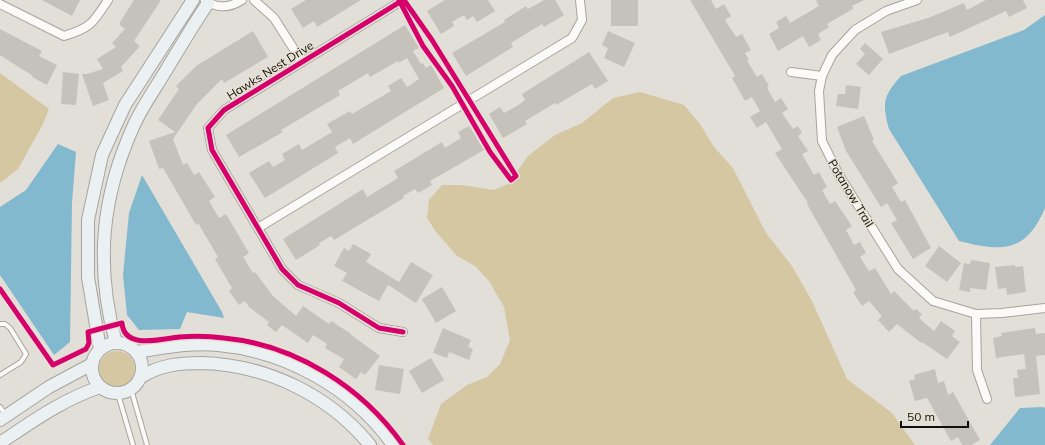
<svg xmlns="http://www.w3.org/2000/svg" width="1045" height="445" font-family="Mulish,sans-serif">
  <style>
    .green { fill: #d6c7a3 }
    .water { fill: #83b9ce }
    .building { fill: #c5c2bc }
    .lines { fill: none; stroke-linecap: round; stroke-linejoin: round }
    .lane-casing { stroke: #a6a49f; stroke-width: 6 }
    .street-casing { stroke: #a6a49f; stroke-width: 10 }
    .secondary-casing { stroke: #a6a49f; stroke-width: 14 }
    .lane { stroke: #fbfaf9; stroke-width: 4 }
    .street { stroke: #fbfaf9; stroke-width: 8 }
    .secondary { stroke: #ebf1f2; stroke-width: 12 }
    .cycleway-casing { stroke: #e7e1d3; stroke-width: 8 }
    .cycleway { stroke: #d6006c; stroke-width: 5 }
    .labels { text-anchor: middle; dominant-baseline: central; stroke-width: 3; stroke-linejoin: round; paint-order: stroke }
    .street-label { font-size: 12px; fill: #110f0a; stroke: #e7e1d3 }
  </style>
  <rect width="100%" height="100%" fill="#e2dfd8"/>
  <g class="green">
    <path d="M0 73 49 109 43 124 18 169 0 183Z"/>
    <path d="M640 92 684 105 700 124 714 147 733 168 766 233 792 266 812 301 847 379 892 413 915 445H433L428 439 441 404 467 385 487 377 500 364 510 340 504 307 489 281 475 266 457 256 436 232 427 218 429 200 442 185H462L494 190 508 184 528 156 555 135 582 123 613 98Z"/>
    <circle cx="117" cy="369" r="18"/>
  </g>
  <g class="water">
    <path d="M1045 15V208C1026 253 1002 252 959 241L889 129C882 103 883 96 901 76L1024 30Z"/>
    <path d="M58 144 76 152 72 203 70 342 54 355 0 275V207L26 190Z"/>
    <path d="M142 175 222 312 224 318 187 312 180 329 139 330 127 315 123 275 129 213Z"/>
    <path d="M1043 407 1045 408V445H990L1020 408Z"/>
  </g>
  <g class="building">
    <path d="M42 0H80L72 16Z"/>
    <path d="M134 0H161L134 41 140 46 121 67 123 71 103 83 109 100 93 106 82 74H87L103 69 97 59 116 47 112 43 125 29 119 24Z"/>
    <path d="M306 0H361L317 27 314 21 303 28 291 9Z"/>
    <path d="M445 0H488L495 11 477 22 473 16 467 20 464 15 452 22 454 26 441 34 427 11Z"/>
    <path d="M544 0H555L564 15 544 27 542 24 511 43 513 47 466 76 452 53 505 22 504 20 526 6 528 9Z"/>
    <rect x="611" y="0" width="27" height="26"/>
    <path d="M690 0H711L716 9 724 4 731 16 725 20 736 37 742 34 751 50 745 53 749 60 747 61 757 77 762 74 769 86 767 88 775 102 781 98 788 109 782 113 793 129 798 126 802 133 798 136 808 151 802 154 814 175 819 172 827 187 822 190 830 204 835 201 852 226 846 230 854 245 860 242 866 253 860 257 869 271 875 268 891 294 894 291 914 311 916 309 922 314 919 318 934 331 941 321 955 331 952 336 960 342 947 359 922 342 921 343 897 324 889 332 878 320 882 316 869 301 862 306 853 292 856 290 807 204 808 203 775 153 782 149 766 122 757 128 750 117 760 111 752 97 745 101 732 78 735 76Z"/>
    <path d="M816 0H864L852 6 853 9 827 24 829 27 818 34 821 40 809 47 803 36 778 51 769 34 779 28 776 22 786 16 790 23 819 6Z"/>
    <path d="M986 0H1023L1027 8 1009 17 1006 11 950 37 948 32 889 54 881 32 928 18 964 3 967 10Z"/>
    <path d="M405 25 419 48 413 51 421 64 423 63 426 68 431 65 444 88 353 144 350 138 335 147 338 153 265 198 249 173 269 161 273 167 285 160 282 154 299 144 302 150 332 132 327 124 350 111 352 114 391 91 388 86 401 78 407 87 419 79 407 58 399 63 398 61 370 77 368 73 338 91 340 95 281 130 283 132 239 157 226 135Z"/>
    <path d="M0 29 42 51 39 56 57 65 47 85 32 77 33 76 0 55Z"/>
    <path d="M253 31 268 57 224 83 222 79 197 104 173 139 183 165 187 163 194 175 199 172 215 197 209 201 219 218 226 214 249 253 243 257 253 273 255 272 273 296 296 316 303 306 329 324 331 321 350 333V334L380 356 365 375 361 372 356 379 339 367 344 359 325 348 327 344 313 335 308 343 282 325 276 332 267 325 269 322 249 307 245 301 239 305 229 291 232 288 215 259 218 257 198 223 196 225 163 168 159 169 149 141 175 132 158 120 179 89 176 86 196 66Z"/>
    <path d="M608 31 635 43 624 67 604 58 608 48 602 45Z"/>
    <path d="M865 43 883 59 869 75 856 64 865 54 860 49Z"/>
    <path d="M589 52 608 81 595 89 592 84 556 105 555 103 525 121 527 124 503 138 489 114 500 107 504 113 520 104 525 100 522 94Z"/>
    <path d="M63 72 79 74 76 105 61 104Z"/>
    <path d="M846 85 861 87 858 109 836 106 838 94H845Z"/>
    <path d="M864 116 874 140 872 141 898 183 892 187 901 202 905 200 931 248 913 259 891 223 897 220 887 203 881 207 846 151 837 127Z"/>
    <path d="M469 126 484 150 430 181 432 185 418 193 415 189 403 196 404 198 334 240 331 236 319 243 320 245 296 260 283 239 363 189 367 197 398 178 394 171 442 142 445 148 461 138 458 132Z"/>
    <path d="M353 244 371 254 366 262 399 282 411 262 433 275 416 303 388 285 379 301 342 281 347 273 334 266 344 248 349 251Z"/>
    <path d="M939 246 961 263 947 282 925 266Z"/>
    <path d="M971 260 990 263 986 290 970 288V292L959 290 964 263 970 264Z"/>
    <path d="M1015 265V267L1023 266 1026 292 1007 295 1006 288 998 289 995 267Z"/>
    <path d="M442 287 456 311 436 323 422 299Z"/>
    <path d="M443 328 471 340 468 347 473 349 469 360 449 352 447 358 433 353Z"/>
    <path d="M1035 328 1036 334 1045 333V355L1036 356 1040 394 1015 397 1013 378H1018L1017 370 1026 369 1024 354 996 358 993 338 1002 336 1001 333Z"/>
    <path d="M431 358 444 380 422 393 409 371Z"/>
    <path d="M379 365 404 369 400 394 375 390Z"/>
    <path d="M935 369 938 383 944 381 948 395 953 392 980 440 971 445H962L958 437 951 441 927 398 915 401 909 381 915 379 914 375Z"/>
  </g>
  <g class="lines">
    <defs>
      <g id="lane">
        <path d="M0 324H5L10 328 26 354 21 362 0 375"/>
        <path d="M131 389 147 445"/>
        <path d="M118 394 133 445"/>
        <path d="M0 407 5 414"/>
      </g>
      <g id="street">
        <path d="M205 0C216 9 230 8 242 0"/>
        <path d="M254 0 274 18 302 62"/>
        <path d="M917 0 886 11 855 30 832 55 822 76 819 91 822 141 839 175 898 269 933 301 976 314 1002 313 1045 308"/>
        <path d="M0 4 64 36C91 28 93 23 108 0"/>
        <path d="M791 72 822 76"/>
        <path d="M258 228 572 38 582 20 580 0"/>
        <path d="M976 314 977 370 987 399"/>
        <path d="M403 332 379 328 339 303 298 285 282 269 212 150 208 128 224 110 403 0"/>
      </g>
      <g id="secondary">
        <path d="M116 343C95 266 101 197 134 125 142 107 155 89 165 72 179 49 193 25 208 3"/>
        <circle cx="117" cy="368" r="25"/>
        <path d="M100 349 88 277V220L102 155 125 105 193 0"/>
        <path d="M136 352C163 348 191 342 218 345 286 351 354 389 393 445"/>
        <path d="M141 377C160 365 179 363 202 363 267 365 329 395 370 445"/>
        <path d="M0 420 49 387 92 364"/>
        <path d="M0 443C33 421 62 400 100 387"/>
      </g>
    </defs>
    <use href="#lane" class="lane-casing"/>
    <use href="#street" class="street-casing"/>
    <use href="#secondary" class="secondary-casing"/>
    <use href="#lane" class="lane"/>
    <use href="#street" class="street"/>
    <use href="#secondary" class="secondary"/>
    <defs>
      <g id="cycleway">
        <path d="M399 0 423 46 452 86 490 152 511 180 516 176 432 40 404 0"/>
        <path d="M0 289 53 365 86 349 89 343 88 332 122 323C124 350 162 339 179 337 194 336 209 336 224 338 296 345 362 387 403 445"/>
        <path d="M403 332 379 328 339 303 298 285 282 269 212 150 208 128 224 110 403 0"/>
      </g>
    </defs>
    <use href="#cycleway" class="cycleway-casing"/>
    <use href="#cycleway" class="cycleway"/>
  </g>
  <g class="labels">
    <g class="street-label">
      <text transform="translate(270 70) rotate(-32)">Hawks Nest Drive</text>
      <text transform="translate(851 193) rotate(59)">Potanow Trail</text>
    </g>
  </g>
  <path d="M901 421v6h67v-6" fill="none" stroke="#110f0a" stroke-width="2"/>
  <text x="907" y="421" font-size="12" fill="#110f0a" stroke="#e7e1d3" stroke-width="3" paint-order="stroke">50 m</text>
</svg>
